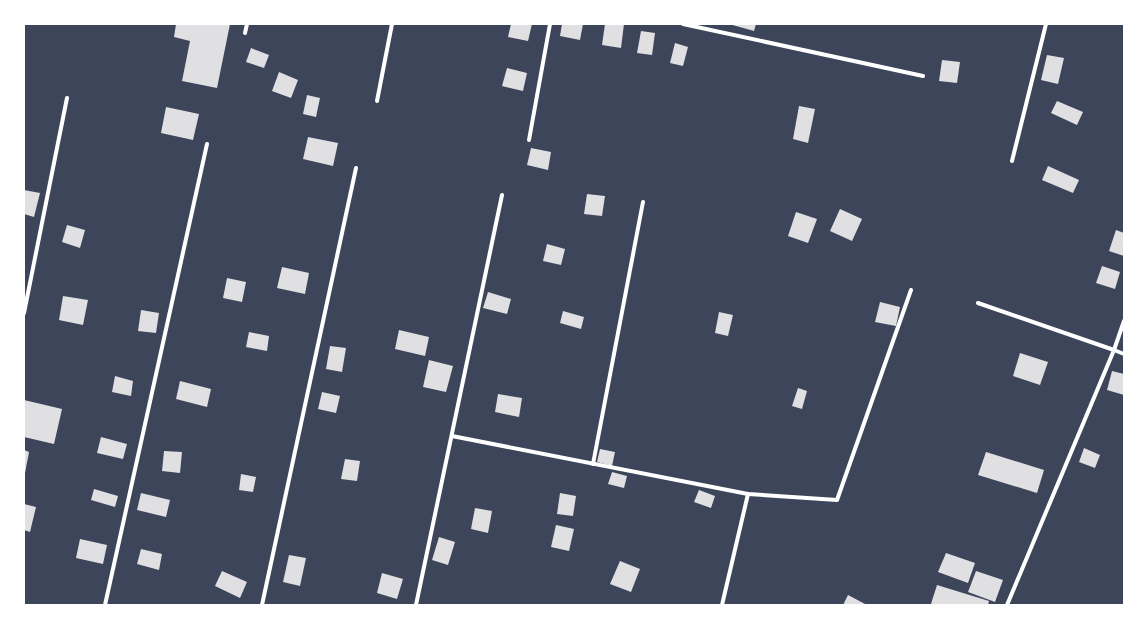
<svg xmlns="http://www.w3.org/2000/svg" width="1148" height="629" font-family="Raleway,sans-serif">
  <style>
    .green { fill: #3c4559 }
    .building { fill: #e0e0e3 }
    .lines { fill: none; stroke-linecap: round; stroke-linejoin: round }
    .service { stroke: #fff; stroke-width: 4 }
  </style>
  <rect width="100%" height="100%" fill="#2d3142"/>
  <rect class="green" x="24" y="24" width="1100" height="581"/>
  <g class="building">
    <path d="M176 24H230L217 88 182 81 190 41 174 37Z"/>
    <path d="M511 24H532L528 41 508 37Z"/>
    <path d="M562 24H583L580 40 560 36Z"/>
    <path d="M605 24H624L621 48 602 45Z"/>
    <path d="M729 24H756L754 31Z"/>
    <path d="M641 31 655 33 652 55 637 53Z"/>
    <path d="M675 43 688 47 683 66 670 63Z"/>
    <path d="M251 48 269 55 264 68 246 62Z"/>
    <path d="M1047 55 1064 58 1058 84 1041 80Z"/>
    <path d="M942 60 960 62 957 83 939 81Z"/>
    <path d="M507 68 527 73 523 91 502 86Z"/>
    <path d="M279 72 298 80 291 98 272 91Z"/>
    <path d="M307 95 320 98 316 117 303 114Z"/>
    <path d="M1057 101 1083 112 1077 125 1051 113Z"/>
    <path d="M799 106 815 109 808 143 793 139Z"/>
    <path d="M166 107 199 114 193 140 161 133Z"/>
    <path d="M308 137 338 143 333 166 303 159Z"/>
    <path d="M531 148 551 152 548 170 527 165Z"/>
    <path d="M1048 166 1079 180 1073 193 1042 180Z"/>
    <path d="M24 190 40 193 34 217 24 214Z"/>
    <path d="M587 194 605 196 602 216 584 214Z"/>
    <path d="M840 209 862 219 852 241 830 231Z"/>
    <path d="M796 212 817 219 808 243 788 236Z"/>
    <path d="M67 225 85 230 80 248 62 242Z"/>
    <path d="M1116 230 1124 233V256L1109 251Z"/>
    <path d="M547 244 565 249 561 265 543 261Z"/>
    <path d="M1102 266 1120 272 1115 289 1096 283Z"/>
    <path d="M282 267 309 273 305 294 277 288Z"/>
    <path d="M227 278 246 282 242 302 223 298Z"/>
    <path d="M488 292 511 299 507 314 483 308Z"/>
    <path d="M63 296 88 300 83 325 59 320Z"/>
    <path d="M880 302 900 307 896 326 875 322Z"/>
    <path d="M141 310 159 313 156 333 138 331Z"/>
    <path d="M563 311 584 317 581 329 560 323Z"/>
    <path d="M719 312 733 315 728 336 715 333Z"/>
    <path d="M399 330 429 337 425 356 395 349Z"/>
    <path d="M249 332 269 336 267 351 246 347Z"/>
    <path d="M330 346 346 348 342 372 326 369Z"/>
    <path d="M1020 353 1048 362 1040 385 1013 376Z"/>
    <path d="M429 360 453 366 446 392 423 387Z"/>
    <path d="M1112 371 1124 374V395L1107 390Z"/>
    <path d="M115 376 133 381 131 396 112 392Z"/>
    <path d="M180 381 211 389 207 407 176 399Z"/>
    <path d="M798 388 807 391 802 409 792 406Z"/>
    <path d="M322 392 340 396 336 413 318 409Z"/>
    <path d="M498 394 522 398 519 417 495 412Z"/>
    <path d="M24 400 62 409 54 444 24 437Z"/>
    <path d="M101 437 127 444 123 459 97 453Z"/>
    <path d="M1084 448 1100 455 1095 468 1079 462Z"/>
    <path d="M600 449 615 452 612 466 597 462Z"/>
    <path d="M24 450 29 452 25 473H24Z"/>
    <path d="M164 451 182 452 180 473 162 471Z"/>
    <path d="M986 452 1044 470 1037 493 978 475Z"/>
    <path d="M345 459 360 461 357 481 341 479Z"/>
    <path d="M612 472 627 476 624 488 608 484Z"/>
    <path d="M241 474 256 477 253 492 239 490Z"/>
    <path d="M94 489 118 496 115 507 91 500Z"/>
    <path d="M699 490 715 496 711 508 694 502Z"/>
    <path d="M141 493 170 500 166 517 137 510Z"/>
    <path d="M560 493 576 496 573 516 557 514Z"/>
    <path d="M24 504 36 507 30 532 24 530Z"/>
    <path d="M475 508 492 511 488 533 471 529Z"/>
    <path d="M556 525 574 529 569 551 551 547Z"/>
    <path d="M439 537 455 542 448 565 432 560Z"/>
    <path d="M80 539 107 545 103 564 76 558Z"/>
    <path d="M141 549 162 554 159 570 137 564Z"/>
    <path d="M946 553 975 563 968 583 938 572Z"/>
    <path d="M289 555 306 558 300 586 283 582Z"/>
    <path d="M620 561 640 569 631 592 610 584Z"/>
    <path d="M222 571 247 582 240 598 215 586Z"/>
    <path d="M976 571 1003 580 995 602 968 592Z"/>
    <path d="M382 573 403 579 397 599 377 593Z"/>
    <path d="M937 585 989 601 988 605 931 604Z"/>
    <path d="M848 595 867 605H843Z"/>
  </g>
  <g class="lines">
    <g class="service">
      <path d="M683 24 923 76"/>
      <path d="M245 33 247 24"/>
      <path d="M377 101 392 24"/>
      <path d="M529 140 550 24"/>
      <path d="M1012 161 1046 24"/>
      <path d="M978 303 1114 350 1007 605"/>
      <path d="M24 313 67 98"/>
      <path d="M1124 321 1114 350 1124 354"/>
      <path d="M452 436 748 494 837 500 911 290"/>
      <path d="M593 464 643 202"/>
      <path d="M105 605 207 144"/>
      <path d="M262 605 356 168"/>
      <path d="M416 605 502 195"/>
      <path d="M722 605 748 494"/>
    </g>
  </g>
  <rect width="1148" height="629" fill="none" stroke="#ffffff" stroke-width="50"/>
</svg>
